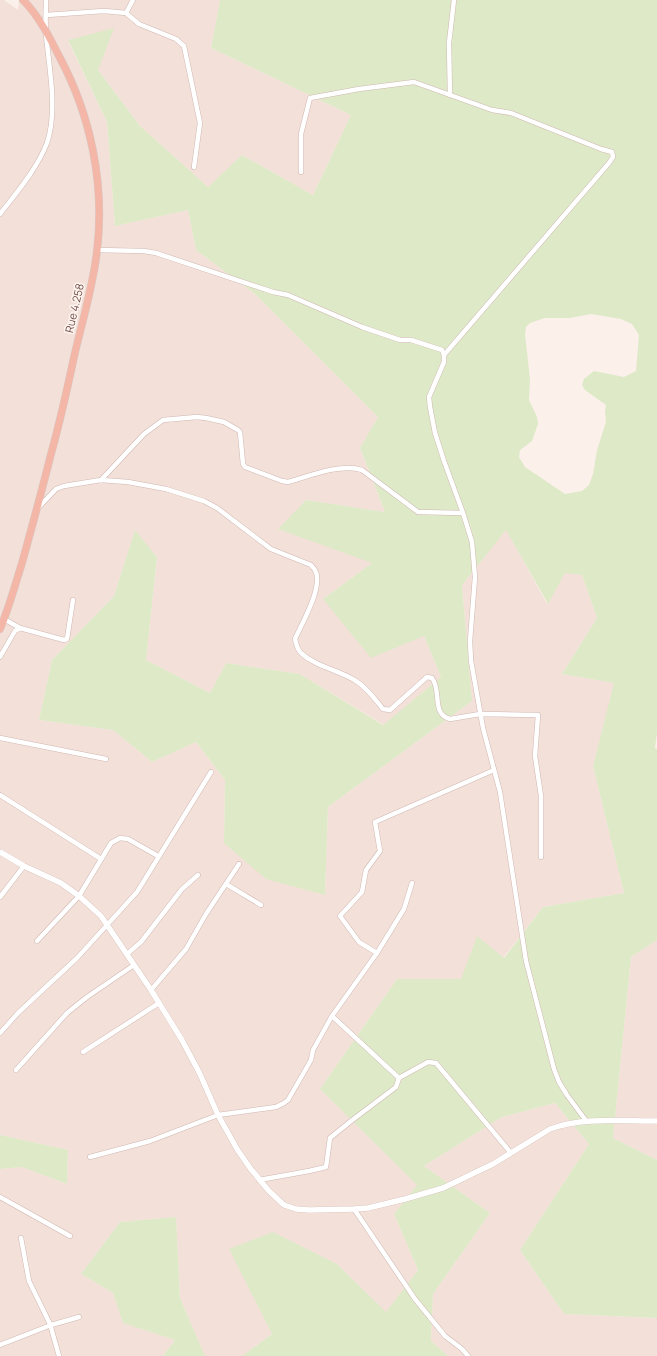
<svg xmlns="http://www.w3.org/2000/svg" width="657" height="1356" font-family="Manrope,sans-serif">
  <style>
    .residential { fill: #f3e0d8 }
    .green { fill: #dee9c8; fill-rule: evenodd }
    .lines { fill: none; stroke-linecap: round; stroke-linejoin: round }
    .minor-casing { stroke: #cfb8b2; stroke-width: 5.5 }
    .tertiary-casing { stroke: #cfb8b2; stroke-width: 6 }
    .trunk-casing { stroke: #d6cbca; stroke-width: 8 }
    .minor { stroke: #fff; stroke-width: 4.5 }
    .tertiary { stroke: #fff; stroke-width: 5.5 }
    .trunk { stroke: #f4b6a6; stroke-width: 7 }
    .labels { text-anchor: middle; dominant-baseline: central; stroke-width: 3; stroke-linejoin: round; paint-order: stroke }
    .street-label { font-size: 11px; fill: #75524e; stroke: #fef5f0 }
  </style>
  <rect width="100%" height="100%" fill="#fbf0ea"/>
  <g class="residential">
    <path d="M0 0H4L18 10 19 0H220L211 48 351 115 313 195 242 155 209 188 140 126 98 70 68 41 107 122 115 226 188 210 196 250 255 294 378 417 360 448 385 512 306 500 372 563 323 599 424 636 441 677 384 725 300 674 226 663 210 693 146 660 157 557 135 531 114 596 52 660 39 720 113 730 152 762 196 742 225 780 224 843 325 895 328 807 472 701 462 585 506 529 547 604 565 572 582 575 597 618 562 674 615 683 593 766 624 893 543 907 503 958 462 979H397L320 1089 418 1185 394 1214 418 1270 386 1313 337 1264 230 1249 272 1334 242 1356H205L180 1298 176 1217 120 1222 81 1274 113 1293 124 1323 175 1340 163 1356H0V1169L22 1167 67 1184 68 1150 0 1135Z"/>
    <path d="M657 940V1160L613 1138 631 957Z"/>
    <path d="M555 1103 589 1144 520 1250 564 1314 657 1318V1356H448L431 1341 433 1294 490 1213 424 1166 502 1117Z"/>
  </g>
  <g class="green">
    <path d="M220 0H657V733L655 748 657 749V940L631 957 613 1138 657 1160V1318L564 1314 520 1250 589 1144 555 1103 502 1117 424 1166 490 1213 433 1294 431 1341 448 1356H242L272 1334 229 1249 273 1232 337 1264 386 1312 418 1270 394 1214 417 1185 320 1089 397 979H461L477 936 504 958 543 907 624 893 593 766 614 683 562 674 597 618 582 575 565 573 548 604 506 530 462 585 472 701 328 807 325 895 266 879 224 843 225 780 196 742 152 762 113 730 39 720 52 660 114 596 135 530 157 557 146 660 210 693 226 663 300 674 383 725 441 677 424 636 371 658 323 599 372 563 278 529 306 500 385 512 360 448 378 417 255 294 196 250 188 210 115 226 107 122 68 40 114 28 98 70 140 126 208 187 242 155 313 195 351 115 211 48ZM591 314 621 319 632 324 639 335 636 371 624 377 594 371 584 379 582 385 585 390 606 405 605 411 606 422 597 450 593 474 589 485 582 491 565 494 525 467 519 457 520 450 532 441 538 424 537 417 529 400 530 379 525 334 526 327 530 323 545 318H570Z"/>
    <path d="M0 1135 68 1150 67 1184 22 1167 0 1169Z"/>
    <path d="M176 1217 180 1298 205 1356H163L175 1340 123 1323 113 1293 81 1274 120 1222Z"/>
  </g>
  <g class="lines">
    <defs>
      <g id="minor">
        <path d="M126 13 133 0"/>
        <path d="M46 15 104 11 126 13 139 24 176 39 184 46 200 123 194 167"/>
        <path d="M450 95 449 43 454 0"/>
        <path d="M301 172V134L310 98 359 89 414 82 492 110 511 113 601 149 612 152 613 157 609 163 444 355"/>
        <path d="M0 214C17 192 37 169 47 143 58 110 49 68 46 34 45 22 46 11 46 0"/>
        <path d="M97 250 144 251 156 253 273 292 288 295 362 327 400 340H411L442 350 444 355V362L429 397 430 407 435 433 444 461 463 513 472 542 475 577 470 641 471 661 483 728 500 792 526 961 554 1069 559 1082 567 1095 587 1122"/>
        <path d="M101 480 144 434 163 420 197 417 206 418 224 422 238 430 240 432 243 464 245 467 282 481 288 482C309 476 341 463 362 470L418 512 463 513"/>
        <path d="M38 508 56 489 64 486 101 480 128 482 166 489 204 501 217 508 271 549 311 565C312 567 314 568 315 570 324 586 302 623 295 639 296 644 297 649 301 653 316 667 339 670 356 681 367 688 375 699 383 709L390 710 427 677 432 678C442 691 431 714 450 719L480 714 538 715 535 756 541 796V857"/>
        <path d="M4 619 20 628"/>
        <path d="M0 657 15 631 20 628 64 640 67 639 73 600"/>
        <path d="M0 738 106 759"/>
        <path d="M0 795 101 859"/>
        <path d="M412 883 404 909 377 953 332 1016 399 1078 428 1062 436 1063 511 1153"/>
        <path d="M226 884 261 905"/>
        <path d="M0 897 24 866"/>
        <path d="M37 941 79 896 111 843 120 838 128 839 158 856"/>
        <path d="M377 953 359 942 340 916 362 892 366 870 380 851 375 822 494 770"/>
        <path d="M127 954 141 942 182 889 198 875"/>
        <path d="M151 990 186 949 206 914 239 864"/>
        <path d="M0 1033 18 1013 77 958 137 892 211 772"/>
        <path d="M83 1052 159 1003"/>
        <path d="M16 1070 67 1013 87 997 134 965"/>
        <path d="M90 1157 150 1141 218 1115 276 1107 284 1103 288 1100 311 1060 313 1050 332 1016"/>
        <path d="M259 1180 309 1171 326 1167 330 1138 351 1121 396 1087 399 1078"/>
        <path d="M0 1197 70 1236"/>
        <path d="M354 1209 415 1299 445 1336 462 1349 468 1356"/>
        <path d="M21 1238 29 1281 50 1324 59 1356"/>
        <path d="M0 1345 51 1325 79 1317"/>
      </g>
      <path id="tertiary" d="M0 852 24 866 61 883 79 896 101 916 151 990 182 1040 200 1074 218 1115 237 1149 250 1168 269 1191 284 1205 296 1209 309 1210 354 1209 368 1208 405 1199 443 1188 493 1164 550 1129C582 1117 623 1121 657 1121"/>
      <path id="trunk" d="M0 629C9 608 15 585 22 563 32 527 42 490 51 454 60 422 67 390 74 357 82 322 93 287 97 251 105 185 91 116 60 58 50 38 39 16 23 0"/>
    </defs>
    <use href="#minor" class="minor-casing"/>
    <use href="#tertiary" class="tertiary-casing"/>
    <use href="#trunk" class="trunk-casing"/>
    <use href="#minor" class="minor"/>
    <use href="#tertiary" class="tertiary"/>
    <use href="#trunk" class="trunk"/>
  </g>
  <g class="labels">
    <g class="street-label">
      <text transform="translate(74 308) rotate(-77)">Rue 4.258</text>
    </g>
  </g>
</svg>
